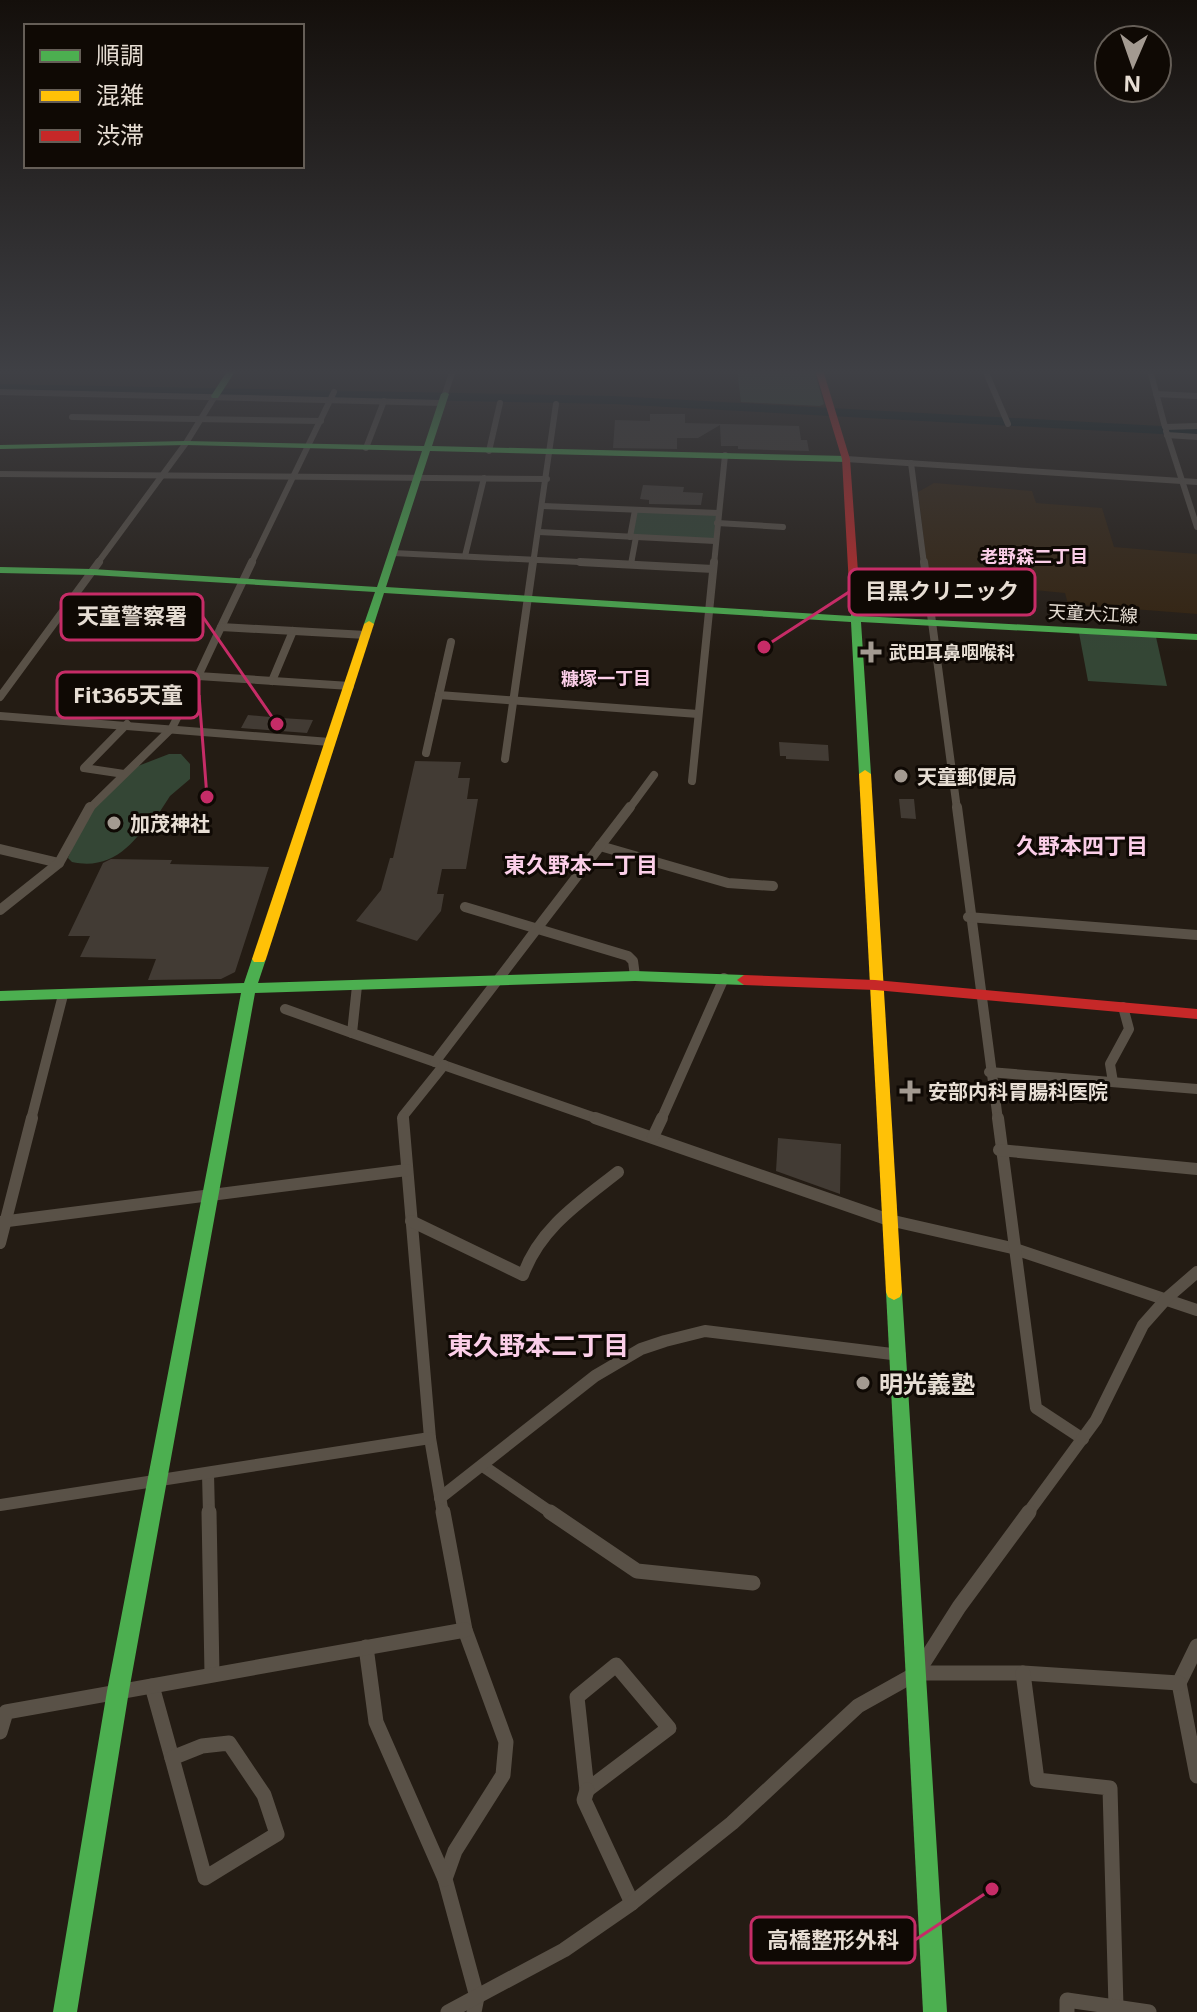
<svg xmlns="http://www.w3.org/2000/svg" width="1197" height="2012" font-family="'Noto Sans','Noto Sans JP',sans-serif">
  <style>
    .built { fill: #34230f }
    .green { fill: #344635 }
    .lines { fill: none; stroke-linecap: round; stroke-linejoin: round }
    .stream { stroke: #031414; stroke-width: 2 }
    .river { fill: #031414; fill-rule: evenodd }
    .building { fill: #423b34 }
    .street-far4 { stroke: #595147; stroke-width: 6 }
    .street-far3 { stroke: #595147; stroke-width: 8 }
    .street-far2 { stroke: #595147; stroke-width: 10 }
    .street-far1 { stroke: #595147; stroke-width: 12 }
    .street { stroke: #595147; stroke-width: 15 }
    .fast { fill: #4caf50; fill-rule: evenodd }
    .slow { fill: #ffc107; fill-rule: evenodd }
    .jam { fill: #c62828; fill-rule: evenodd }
    .poi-dot { fill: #a39a91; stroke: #0f0904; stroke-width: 3 }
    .labels { text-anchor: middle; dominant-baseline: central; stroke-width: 6; stroke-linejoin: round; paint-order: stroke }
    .far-neighbourhood-label { font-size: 18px; font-weight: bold; fill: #fbcee8; stroke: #0f0904 }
    .far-street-label { font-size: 18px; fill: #e7ded4; stroke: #0f0904 }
    .far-poi-label { font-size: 18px; font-weight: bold; fill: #e7ded4; stroke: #0f0904; text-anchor: start }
    .poi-label { font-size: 20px; font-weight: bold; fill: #e7ded4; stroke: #0f0904; text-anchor: start }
    .neighbourhood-label { font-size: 22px; font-weight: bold; fill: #fbcee8; stroke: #0f0904 }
    .near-poi-label { font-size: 24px; font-weight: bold; fill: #e7ded4; stroke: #0f0904; text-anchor: start }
    .near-neighbourhood-label { font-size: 26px; font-weight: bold; fill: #fbcee8; stroke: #0f0904 }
    .leader { fill: none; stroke: #c62c67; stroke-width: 3 }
    .callout-dot { fill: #c62c67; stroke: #0f0904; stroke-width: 3 }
    .callout { fill: #0f0904; stroke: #c62c67; stroke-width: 3 }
    .callout-label { font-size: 22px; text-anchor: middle; font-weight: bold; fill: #e7ded4 }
  </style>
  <rect width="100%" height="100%" fill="#241c14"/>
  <path class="built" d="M934 483 1032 491 1036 503 1102 508 1114 547 1197 554V614L1068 604 1065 593 1034 590 1036 601 930 590 918 492Z"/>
  <g class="green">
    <path d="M737 370H814L824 404 820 406 741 402Z"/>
    <path d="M636 510 717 514 714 540 631 536Z"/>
    <path d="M1079 633 1156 637 1167 686 1088 681Z"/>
    <path d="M169 754H181L190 764V779L170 796 159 813 154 814C135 843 112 871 72 862L68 858 77 836 95 807 138 766Z"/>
  </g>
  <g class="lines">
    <path class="stream" d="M14 390 25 388"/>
    <path class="river" d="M0 384 613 396 1197 428V436L613 404 0 392Z"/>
  </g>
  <g class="building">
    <path d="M650 414H685V423L799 426 801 440H807L809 451 738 449V446H721L720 425 698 438H677V449L613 448 615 420 650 421Z"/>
    <path d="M643 485 684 487 683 492 703 493 701 505 649 504V500L640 499Z"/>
    <path d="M248 715 281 718 313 720 307 733 241 728Z"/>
    <path d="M779 742 828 745 829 761 786 759V756H780Z"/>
    <path d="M415 761 461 762 458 778H470L467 799H478L466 869H442L437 894H444L441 911 417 941 356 921 381 890 390 858H393Z"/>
    <path d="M899 799H914L916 819 901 818Z"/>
    <path d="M111 859 172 860 170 864 269 867 235 972 221 979 148 980 156 959 80 957 90 936H68L103 863Z"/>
    <path d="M778 1138 841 1144 840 1194 776 1171Z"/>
  </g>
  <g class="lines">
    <g class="street-far4">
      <path d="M985 370 1008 424"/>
      <path d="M1150 370 1165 427 1197 426"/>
      <path d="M0 392 442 403"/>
      <path d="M445 394 453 370"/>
      <path d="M1156 394 1197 396"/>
      <path d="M72 417 321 421"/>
      <path d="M1166 431 1197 527"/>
      <path d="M1167 435 1197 437"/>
      <path d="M366 448 384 401"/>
      <path d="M489 451 500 403"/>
      <path d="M846 459 1197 482"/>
      <path d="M911 463 924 564"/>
      <path d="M0 474 547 479"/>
      <path d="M543 506 718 513"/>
      <path d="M717 523 783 527"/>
      <path d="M539 532 715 541"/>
      <path d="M630 537 635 510"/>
      <path d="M393 553 620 564"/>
      <path d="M465 556 484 478"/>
      <path d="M97 564 186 443 215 396"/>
      <path d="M251 564 334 392"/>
      <path d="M533 564 556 404"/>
      <path d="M631 564 636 537"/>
      <path d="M714 564 725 455"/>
    </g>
    <g class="street-far3">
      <path d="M580 562 713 569"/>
      <path d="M924 562 957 809"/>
      <path d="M221 627 252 562"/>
      <path d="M272 681 293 631"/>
      <path d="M350 686 198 676 221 627 366 635"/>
      <path d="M439 695 698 714"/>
      <path d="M0 697 99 562"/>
      <path d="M0 716 330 742"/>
      <path d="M426 753 451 642"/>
      <path d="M505 759 533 562"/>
      <path d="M124 774 84 768 127 724"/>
      <path d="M692 781 714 562"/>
      <path d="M89 809 172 728 198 676"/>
      <path d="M629 809 654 775"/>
    </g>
    <g class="street-far2">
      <path d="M957 807 998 1120"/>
      <path d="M600 846 728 883 773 886"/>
      <path d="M0 849 59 863"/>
      <path d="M465 907 628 956 633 961 635 976"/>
      <path d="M0 910 59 863 90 807"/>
      <path d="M968 917 1197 935"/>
      <path d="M357 986 352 1033 601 1120"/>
      <path d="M285 1009 352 1033"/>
      <path d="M435 1062 630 807"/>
      <path d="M989 1072 1197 1089"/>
      <path d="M1113 1082 1110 1064 1129 1029 1123 1007"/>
      <path d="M31 1120 63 995"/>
      <path d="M403 1120V1116L444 1065"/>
      <path d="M661 1120 724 978"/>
    </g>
    <g class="street-far1">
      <path d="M403 1118 430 1438 443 1514"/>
      <path d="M595 1118 889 1220 1012 1248 1197 1310"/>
      <path d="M998 1118 1036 1408 1083 1439"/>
      <path d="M653 1137 662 1118"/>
      <path d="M999 1150 1197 1169"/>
      <path d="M411 1221 523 1275C540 1228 580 1202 618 1172"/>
      <path d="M0 1222 407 1170"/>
      <path d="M0 1243 32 1118"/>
      <path d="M483 1466 553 1514"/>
      <path d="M208 1474 209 1514"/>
      <path d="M440 1498 595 1376 641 1349 665 1341 705 1331 900 1355"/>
      <path d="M0 1505 430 1438"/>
      <path d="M1027 1514 1096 1420 1143 1325 1167 1298 1197 1272"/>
    </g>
    <g class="street">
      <path d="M209 1512 212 1674"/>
      <path d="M443 1512 465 1630 506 1742 503 1775 455 1851 445 1879 477 1997 474 2012"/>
      <path d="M550 1512 637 1571 753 1583"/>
      <path d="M1197 1646 1179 1683 1197 1776"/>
      <path d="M366 1647 376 1722 445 1879"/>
      <path d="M616 1665 669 1728 587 1790 577 1697Z"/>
      <path d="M917 1673H1023L1179 1683"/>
      <path d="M1023 1673 1037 1780 1110 1788 1116 2007"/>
      <path d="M152 1686 172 1758"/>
      <path d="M0 1732 6 1712 465 1630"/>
      <path d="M229 1743 264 1795 277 1834 205 1878 172 1758 202 1746Z"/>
      <path d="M587 1790 584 1800 632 1903"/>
      <path d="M448 2012 564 1950 632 1903 732 1823 858 1706 917 1673 959 1607 1029 1512"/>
      <path d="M1067 2012V2000L1149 2012"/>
    </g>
    <g class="fast">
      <path d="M228 370H236L218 398H212L211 396Z"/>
      <path d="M445 392 449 394 432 446 846 456 850 459 846 462 430 451 386 587 851 616 849 586 854 583 859 586 861 616 1197 634V640L861 622 871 774 865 778 859 774 851 622 384 593 374 624 369 627 364 624 375 592 92 575 0 573V567L92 569 377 587 422 451 186 445 0 449V445L186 441 424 446 441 394Z"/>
      <path d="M259 954 266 959 258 983 635 971 744 975 751 980 744 985 635 981 255 993 129 1691 77 2012H53L107 1691 241 993 0 1001V991L244 983 252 959Z"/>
      <path d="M894 1284 900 1287 902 1292 947 2012H923L886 1292 888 1287Z"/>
    </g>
    <g class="slow">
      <path d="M369 621 374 624 266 959 264 962H254L252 959 364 624Z"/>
      <path d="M865 770 871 774 902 1292 900 1297 894 1300 888 1297 886 1292 859 774Z"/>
    </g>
    <g class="jam">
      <path d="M815 370H823L850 459 859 586 854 589 849 586 842 459Z"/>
      <path d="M744 975 875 980 1197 1009V1019L875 990 744 985 737 980Z"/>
    </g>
  </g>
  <linearGradient id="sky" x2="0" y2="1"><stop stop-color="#140f0b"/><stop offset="0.57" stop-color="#3f4045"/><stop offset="1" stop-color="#3f4045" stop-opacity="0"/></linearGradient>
  <rect width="1197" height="652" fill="url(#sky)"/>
  <g class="poi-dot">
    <path d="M867 640h8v8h8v8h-8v8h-8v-8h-8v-8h8z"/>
    <circle cx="901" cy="776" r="8"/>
    <circle cx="114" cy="823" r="8"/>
    <path d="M906 1079h8v8h8v8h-8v8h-8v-8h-8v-8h8z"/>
    <circle cx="863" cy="1383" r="8"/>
  </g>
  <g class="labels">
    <g class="far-neighbourhood-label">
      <text x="1034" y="556">老野森二丁目</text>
      <text x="606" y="678">糠塚一丁目</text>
    </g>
    <g class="far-street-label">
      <text transform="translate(1093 613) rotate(3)">天童大江線</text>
    </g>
    <g class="far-poi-label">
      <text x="889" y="652">武田耳鼻咽喉科</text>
    </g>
    <g class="poi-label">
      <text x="917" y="776">天童郵便局</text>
      <text x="130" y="823">加茂神社</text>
      <text x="928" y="1091">安部内科胃腸科医院</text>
    </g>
    <g class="neighbourhood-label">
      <text x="1082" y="845">久野本四丁目</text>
      <text x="581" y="864">東久野本一丁目</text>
    </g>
    <g class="near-poi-label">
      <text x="879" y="1383">明光義塾</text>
    </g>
    <g class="near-neighbourhood-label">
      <text x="538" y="1345">東久野本二丁目</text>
    </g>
  </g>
  <path class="leader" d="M764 647L849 592M277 724L203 617M207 797L199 695M992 1889L915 1940"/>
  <g class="callout-dot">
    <circle cx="764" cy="647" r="8"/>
    <circle cx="277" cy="724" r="8"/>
    <circle cx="207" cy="797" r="8"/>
    <circle cx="992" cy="1889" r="8"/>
  </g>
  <g class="callout">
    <rect x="849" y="569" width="186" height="46" rx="8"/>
    <rect x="61" y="594" width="142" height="46" rx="8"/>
    <rect x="57" y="672" width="142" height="46" rx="8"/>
    <rect x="751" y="1917" width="164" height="46" rx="8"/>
  </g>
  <g class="callout-label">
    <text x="942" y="599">目黒クリニック</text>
    <text x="132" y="624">天童警察署</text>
    <text x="128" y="703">Fit365天童</text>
    <text x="833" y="1948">高橋整形外科</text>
  </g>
  <rect x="24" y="24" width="280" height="144" fill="#0f0904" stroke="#655e57" stroke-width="2"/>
  <rect x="40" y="50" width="40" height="12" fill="#4caf50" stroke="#655e57" stroke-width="2"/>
  <text x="96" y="64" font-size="24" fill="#e7ded4">順調</text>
  <rect x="40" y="90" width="40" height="12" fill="#ffc107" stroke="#655e57" stroke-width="2"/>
  <text x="96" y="104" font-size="24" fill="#e7ded4">混雑</text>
  <rect x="40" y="130" width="40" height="12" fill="#c62828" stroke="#655e57" stroke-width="2"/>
  <text x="96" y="144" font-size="24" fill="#e7ded4">渋滞</text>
  <g transform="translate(1133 64) rotate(182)"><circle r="38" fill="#0f0904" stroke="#655e57" stroke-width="2"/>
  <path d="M0-6L14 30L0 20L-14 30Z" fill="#a39a91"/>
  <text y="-12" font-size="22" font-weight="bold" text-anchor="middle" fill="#e7ded4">N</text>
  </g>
</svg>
